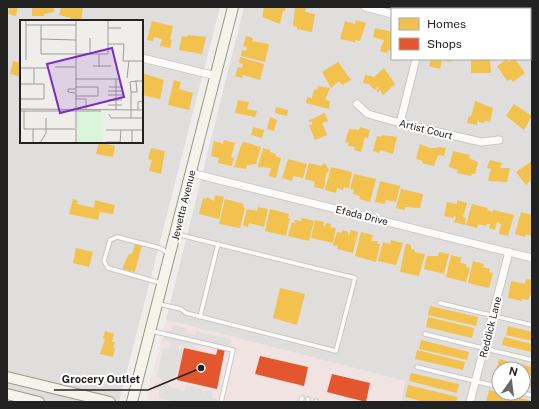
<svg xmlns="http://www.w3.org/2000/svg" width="539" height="409" font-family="'Public Sans',sans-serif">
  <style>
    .residential { fill: #dfdedc; fill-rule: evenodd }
    .commercial { fill: #f1e3e1 }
    .parking { fill: #e0dfde }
    .homes { fill: #f2c14e }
    .shops { fill: #e4572e }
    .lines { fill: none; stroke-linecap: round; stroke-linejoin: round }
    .lane-casing { stroke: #c9c8c7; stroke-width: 5.5 }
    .street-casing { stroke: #c9c8c7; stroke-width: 9 }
    .secondary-casing { stroke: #999a82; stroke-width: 12 }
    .lane { stroke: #fdfcfc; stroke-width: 3.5 }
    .street { stroke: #fdfcfc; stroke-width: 7 }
    .secondary { stroke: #f4f4ed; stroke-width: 10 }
    .labels { text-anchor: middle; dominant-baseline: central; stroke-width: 4; stroke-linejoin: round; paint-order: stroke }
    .street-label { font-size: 10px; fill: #222; stroke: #fff }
    .inset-road { fill: none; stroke: #9e9c9b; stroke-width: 1 }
    .view { fill: #7b2cbf; fill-opacity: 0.15; stroke: #7b2cbf; stroke-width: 2 }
    .inset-edge { fill: none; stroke: #222; stroke-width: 2 }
    .leader { fill: none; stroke: #222; stroke-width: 1.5 }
    .callout-dot { fill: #222; stroke: #fff; stroke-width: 1.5 }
    .callout-label { font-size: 11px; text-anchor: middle; font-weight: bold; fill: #222; stroke: #fff; stroke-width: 4; stroke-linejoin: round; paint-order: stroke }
  </style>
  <rect width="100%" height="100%" fill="#f0eeeb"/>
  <g class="residential">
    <path d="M7 7H220L119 402H7ZM21 21H142V142H21Z"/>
    <path d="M244 7H532V402H401L405 381 166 320ZM392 9H530V59H392ZM499 369H523V393H499Z"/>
  </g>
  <path class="commercial" d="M166 320 405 381 401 402H155L146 399Z"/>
  <path class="parking" d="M173 325 187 328 186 333 195 335 196 331 231 339 227 352 195 343 194 348 179 345 177 349 183 350 180 363 174 361 179 364 174 381 170 380 168 384 170 387 184 391 186 385 203 389V396L206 390 213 392 212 398 217 399 216 402H176L159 398V389L154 388 155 383H161L162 378 157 377 163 348 169 349 171 342 163 340 166 331 172 330Z"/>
  <g class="homes">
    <path d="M7 7H18L16 16 8 14 9 8Z"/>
    <path d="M32 7H54V12L44 14V16H32Z"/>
    <path d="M61 7H83L81 21H71V18L59 15Z"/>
    <path d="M264 7H286L285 11H283L280 24 262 17Z"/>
    <path d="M295 7 306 8 305 12 315 14 312 32 297 29V27L293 26Z"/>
    <rect x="465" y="7" width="22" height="2"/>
    <path d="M356 20 366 23 360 41 355 40V42L340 39 345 21 355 24Z"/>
    <path d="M152 21 173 26 170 39 172 40 170 48 160 46 162 39 154 37 153 41 147 40Z"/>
    <path d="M375 28 392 32V51L388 50 387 53 380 51 384 40 373 37Z"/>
    <path d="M188 35 206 37 202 54 179 50 182 36 187 37Z"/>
    <path d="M246 36 253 38 252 41 269 44 265 62 241 56 242 50 246 51 247 48 243 46Z"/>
    <path d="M240 57 264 64 260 80 243 75 242 78 235 76 238 67 242 68 243 64 239 63Z"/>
    <path d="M431 59H452L451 62 442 60 440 69 429 66Z"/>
    <path d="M471 59H490L491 73H471Z"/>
    <path d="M507 59 508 62 515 59 525 73 513 82 511 79 507 81 497 66Z"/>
    <path d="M13 61 21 63V77L10 74Z"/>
    <path d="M338 62 351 80 342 85 339 81 331 88 322 72Z"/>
    <path d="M384 68 395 84 383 95 380 90 378 92 376 91 379 88 378 87 375 90 369 84 363 83 365 75 374 77Z"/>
    <path d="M142 73 164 80 160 99 142 95Z"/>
    <path d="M174 80 181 82 179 89 193 93 189 110 168 105Z"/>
    <path d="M318 86 330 88 325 100 330 101 329 109 306 103 307 97 312 98 314 89 317 90Z"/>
    <path d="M238 100 249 102 247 109 257 111 255 117 235 113Z"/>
    <path d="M475 101 493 108 490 122 485 121 484 123 479 122 478 119 477 125 467 123 469 116 471 117Z"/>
    <path d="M514 104 532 116 524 130 506 116Z"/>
    <path d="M276 107 288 110 287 116 275 113Z"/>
    <path d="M325 113 328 121 322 123 327 135 315 140 309 125H312V122L308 121Z"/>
    <path d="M270 117 277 120 274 131 267 129Z"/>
    <path d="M253 127 264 130 262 138 251 135Z"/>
    <path d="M360 127 370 130 368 138 365 137 361 152 354 150 355 147 348 146 349 143 345 142 349 129 359 130Z"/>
    <path d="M382 135 397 137 393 154 380 150 379 153 373 151 377 136 381 137Z"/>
    <path d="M224 140 235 143 231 157 234 158 232 166 218 163 219 158 211 156 214 141 223 144Z"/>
    <path d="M99 142 115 146 113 157 96 154Z"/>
    <path d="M244 142 261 147 256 164 247 165 246 169 234 167 242 143Z"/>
    <path d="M420 144 430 148H438L439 147 446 148 444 156 438 155 434 166 422 163 423 161 416 159Z"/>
    <path d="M151 148 165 151 161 174 149 171 152 160 148 159Z"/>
    <path d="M263 148 270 150V152L276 154 275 156 281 158 276 178 269 176 271 168 258 167Z"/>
    <path d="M453 151 470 155 469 158 478 162 475 174H472L471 176 457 173 458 170 449 167Z"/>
    <path d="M288 159 307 164 303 178 293 176 292 181 282 178Z"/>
    <path d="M490 160 502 163 500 168H510L507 182 488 181 491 169 487 168Z"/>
    <path d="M532 161V179L526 185 516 172Z"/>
    <path d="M309 163 321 166 325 163 329 170 326 174 324 189 314 187 315 182 305 179Z"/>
    <path d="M331 167 352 172 349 188 344 187 343 190 337 188 336 193 325 190Z"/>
    <path d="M354 174 376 179 370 202 359 199 360 196 353 194 354 190 350 189Z"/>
    <path d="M380 181 400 186 396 202 386 200 385 204 375 202Z"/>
    <path d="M401 189 423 194 420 208 405 207V210L396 208Z"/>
    <path d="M215 195 224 197 219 219 199 214 203 198 206 199 207 197 214 201Z"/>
    <path d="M73 199 78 201 77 204 94 208 95 200 115 205 113 214 100 212 98 220 69 214Z"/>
    <path d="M225 199 244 204 243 207 245 208 240 228 219 224Z"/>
    <path d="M457 200 467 203 463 217 466 218 465 225 454 222 456 217 454 216 453 218 444 216 447 202 457 204Z"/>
    <path d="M472 204 488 208 487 210 493 212V210L514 215 508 236 499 234 501 224 497 222 495 230 489 228 490 224H487L486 226 478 224 477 228 466 225Z"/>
    <path d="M258 207 268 209 264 227 249 223 248 227 243 225 247 209 257 211Z"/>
    <path d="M270 209 289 214 288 218H290L286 236 265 231Z"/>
    <path d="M521 212 532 215V236L526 234 525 237 515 234Z"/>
    <path d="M302 218 314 221 309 241 288 236 292 222 295 223V220L301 221Z"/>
    <path d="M315 220 324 222 323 225 325 226 326 223 331 224 330 227 336 228 333 243 311 238Z"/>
    <path d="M342 230 348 232 349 236 351 230 358 232 353 253 337 249 338 246 333 245 337 232 342 233Z"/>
    <path d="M361 232 373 235 371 241H378L377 243 380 244 376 262 355 256Z"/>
    <path d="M391 240 403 243 396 265 378 261 383 242 390 244Z"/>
    <path d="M406 243 411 245V249L415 250 414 252 425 254 419 276 400 272Z"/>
    <path d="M135 244 142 245 135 272 122 269 129 254H132Z"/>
    <path d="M76 248 93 252 89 267 73 263Z"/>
    <path d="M439 252 449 254 444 274 424 269 427 256H438Z"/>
    <path d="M451 255 461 258 460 263 466 264V267L470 268 466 282 446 277Z"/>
    <path d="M473 261 484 264 483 267 490 269 489 272 493 273 489 288 468 283Z"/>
    <path d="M526 279 532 280V292L528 300 522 299V301L508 298 511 281 525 284Z"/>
    <path d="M280 288 305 294 297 325 273 318Z"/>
    <path d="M430 306 478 317 476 326 428 315Z"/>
    <path d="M428 317 474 328 472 338 426 327Z"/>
    <path d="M508 326 532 332V341L506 335Z"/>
    <path d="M105 331 114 334 112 342H115L113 348H115L113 357 100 354 105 339 103 338Z"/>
    <path d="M504 337 532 344V352L502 345Z"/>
    <path d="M421 340 469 352 467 360 419 349Z"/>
    <path d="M417 350 465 362 463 370 415 359Z"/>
    <path d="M499 359 532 367V376L523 374V369L497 368Z"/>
    <path d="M495 371 499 372V381L493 379Z"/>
    <path d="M411 373 459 384 457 393 409 381Z"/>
    <path d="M523 378 532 380V388L523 386Z"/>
    <path d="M408 385 458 397 456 402H425L405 397Z"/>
    <path d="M489 390 532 401V402L486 401Z"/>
  </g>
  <g class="shops">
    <path d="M184 348 216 355 218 348 225 349 217 389 177 380Z"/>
    <path d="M260 356 308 367 304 386 255 374Z"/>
    <path d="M332 374 370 383 366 402 327 392Z"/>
  </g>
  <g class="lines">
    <defs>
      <g id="lane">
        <path d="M161 283 108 268 104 261 110 240 117 237 160 248 168 253"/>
        <path d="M440 303 532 325"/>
        <path d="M159 304 181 309 186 313 336 351 355 278 176 234"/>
        <path d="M200 317 218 244"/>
        <path d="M152 331 233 350 221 402"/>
        <path d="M425 334 532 360"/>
        <path d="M417 367 499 387"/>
        <path d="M522 393 531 395"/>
        <path d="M301 402 302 398"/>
        <path d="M308 402V399"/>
        <path d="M316 402V401"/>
      </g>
      <g id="street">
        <path d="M365 7 392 14"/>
        <path d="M500 9V7"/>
        <path d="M142 58 216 76"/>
        <path d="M357 104 368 114 400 123 481 142 499 140"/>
        <path d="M400 123 416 59"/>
        <path d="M191 173 532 258"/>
        <path d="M470 402 509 252"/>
      </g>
      <g id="secondary">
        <path d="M7 377 110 402"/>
        <path d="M7 394 39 402"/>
        <path d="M132 402 233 7"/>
      </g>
    </defs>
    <use href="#lane" class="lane-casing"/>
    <use href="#street" class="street-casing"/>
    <use href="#secondary" class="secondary-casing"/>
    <use href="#lane" class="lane"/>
    <use href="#street" class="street"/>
    <use href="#secondary" class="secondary"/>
  </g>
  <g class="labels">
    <g class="street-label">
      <text transform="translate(426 129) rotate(14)">Artist Court</text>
      <text transform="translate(183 205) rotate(-76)">Jewetta Avenue</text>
      <text transform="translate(362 215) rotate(14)">Efada Drive</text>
      <text transform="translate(490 327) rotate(-76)">Reddick Lane</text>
    </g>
  </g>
  <g transform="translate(20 20)">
    <rect width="123" height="123" fill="#f0eeeb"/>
    <path d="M57 91 83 92V123H57Z" fill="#daf5da"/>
    <path class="inset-road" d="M6 0V40M6 5H56M21 5V34H88V0M88 8H101M21 19 56 20M88 24H104L103 41H123M70 34V18M73 46H91M35 47H55M79 47V34M0 48H28M107 58 109 41M55 59H99M116 61 117 72H111L110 62 116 61H123M0 64H24V79H0M14 64V48M89 67H103M88 71H103M55 73 48 72V69H55M88 75H103M55 76H78V67H55M55 79H66V89M88 80H102M88 85H102M0 89 123 90M96 90V59M118 90V82L123 81M0 91H81M4 91V109H55M89 94 91 98H123M111 98V72M86 110H123M86 122H100M13 123V109M20 123 26 113V98M56 123V0M100 123 101 110M112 123V110"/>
    <path class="view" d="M92 28 104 77 40 93 27 44Z"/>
    <rect width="123" height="123" class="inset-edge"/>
  </g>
  <path class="leader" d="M201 368L148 390H54"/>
  <circle class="callout-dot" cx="201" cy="368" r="4"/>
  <g class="callout-label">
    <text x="101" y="383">Grocery Outlet</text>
  </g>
  <rect width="539" height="409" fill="none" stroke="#222222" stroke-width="16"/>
  <rect x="391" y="8" width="140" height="52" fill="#ffffff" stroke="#a7a7a7"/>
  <rect x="399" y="18" width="20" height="12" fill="#f2c14e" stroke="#a7a7a7"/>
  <text x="427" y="28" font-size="12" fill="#222222">Homes</text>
  <rect x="399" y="38" width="20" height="12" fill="#e4572e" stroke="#a7a7a7"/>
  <text x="427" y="48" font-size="12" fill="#222222">Shops</text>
  <g transform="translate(511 381) rotate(14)"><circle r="19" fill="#ffffff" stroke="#a7a7a7"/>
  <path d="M0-3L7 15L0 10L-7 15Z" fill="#6a6968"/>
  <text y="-6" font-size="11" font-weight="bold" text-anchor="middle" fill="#222222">N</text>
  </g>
</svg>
